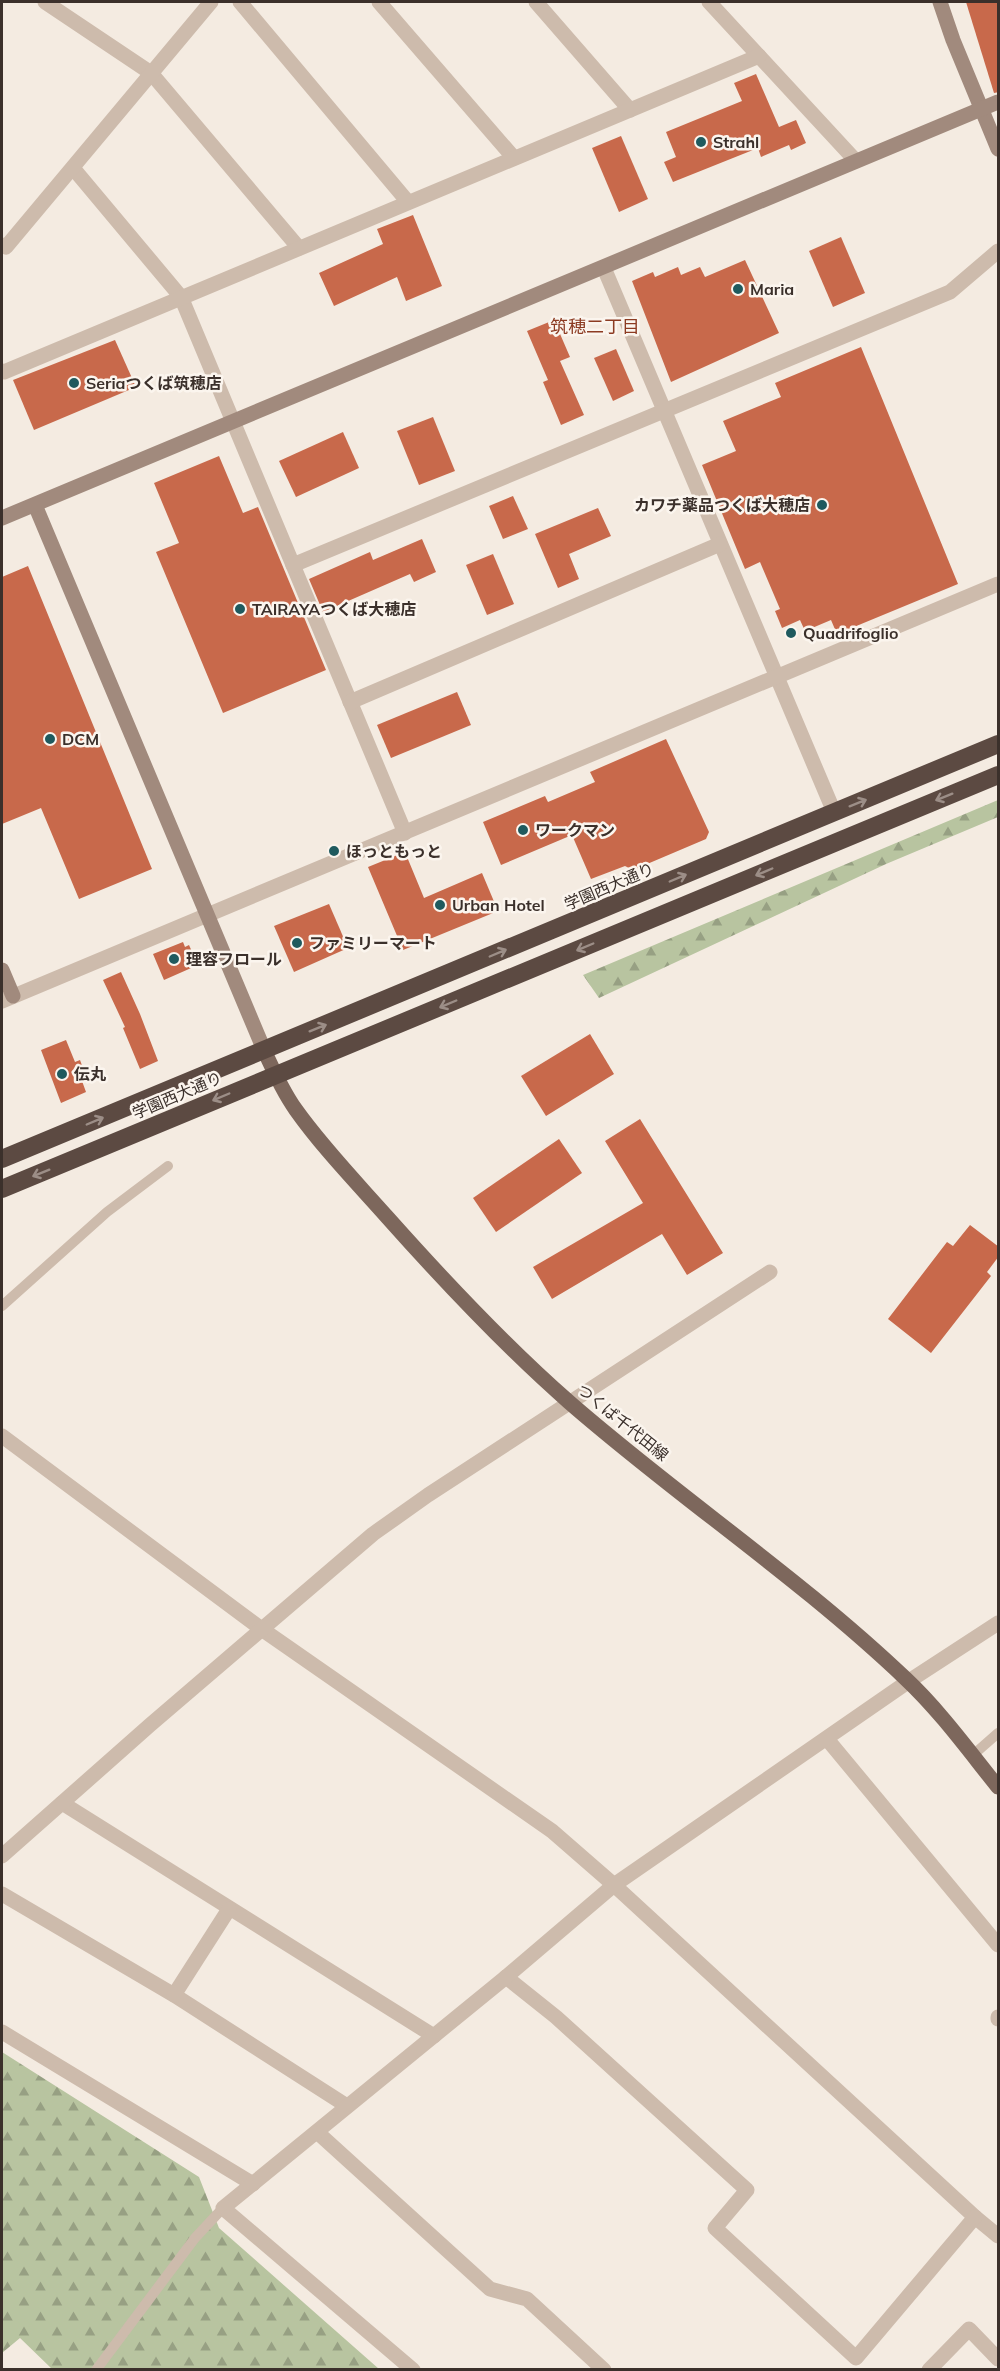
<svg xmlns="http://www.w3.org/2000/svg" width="1000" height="2371" font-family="Mulish,'Noto Sans JP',sans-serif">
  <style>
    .forest { fill: url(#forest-firs) }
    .building { fill: #c8694b }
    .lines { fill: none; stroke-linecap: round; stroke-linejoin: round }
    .lane { stroke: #cdbbac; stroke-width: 10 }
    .street { stroke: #cdbbac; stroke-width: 15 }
    .secondary { stroke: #a18a7d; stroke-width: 15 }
    .primary { stroke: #7d675c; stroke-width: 15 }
    .highway { stroke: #5c4a42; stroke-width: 18 }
    .oneway { stroke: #9c8e87 }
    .poi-dot { fill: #1f5a5e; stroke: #fbf5ee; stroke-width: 2 }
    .labels { text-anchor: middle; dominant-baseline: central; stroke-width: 5; stroke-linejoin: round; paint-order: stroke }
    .poi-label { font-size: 16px; font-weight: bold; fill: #3b302b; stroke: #fbf5ee; text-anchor: start }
    .street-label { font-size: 16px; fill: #3b302b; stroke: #fbf5ee }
    .neighbourhood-label { font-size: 18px; fill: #8c3b22; stroke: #fbf5ee }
  </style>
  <defs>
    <pattern id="forest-firs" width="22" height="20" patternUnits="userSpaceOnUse" patternTransform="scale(1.5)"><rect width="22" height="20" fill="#b8c4a0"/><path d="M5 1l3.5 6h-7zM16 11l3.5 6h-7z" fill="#97a083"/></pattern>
  </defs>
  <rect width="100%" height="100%" fill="#f4ebe1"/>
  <g class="forest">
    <path d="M998 800V817L886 864 599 998 583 975Z"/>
    <path d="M2 2052 199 2177 219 2228 379 2369H52L20 2338 2 2353Z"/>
  </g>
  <g class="building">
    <path d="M966 2H999V92L994 93Z"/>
    <path d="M756 74 779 127 796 120 806 143 791 150 789 145 761 157 758 148 673 182 664 162 676 157 666 132 742 101 734 83Z"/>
    <path d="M621 136 648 199 619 212 592 148Z"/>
    <path d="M413 215 442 286 406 301 397 277 334 306 319 273 383 244 377 229Z"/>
    <path d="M841 237 865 293 833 307 809 251Z"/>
    <path d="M745 260 779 333 671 382 632 281 653 272 655 277 678 267 681 275 700 267 705 277Z"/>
    <path d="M554 320 570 357 560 361 584 415 561 425 543 382 548 380 527 331Z"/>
    <path d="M115 340 136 387 34 430 13 380Z"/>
    <path d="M861 347 958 584 837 634 831 620 805 631 800 620 782 628 775 611 780 609 760 562 745 569 702 465 736 451 723 421 781 397 775 383Z"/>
    <path d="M616 349 634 391 613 401 594 358Z"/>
    <path d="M433 417 455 471 419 485 397 431Z"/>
    <path d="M343 432 359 468 296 497 279 461Z"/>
    <path d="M219 456 243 513 258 507 326 670 223 713 156 552 179 543 154 483Z"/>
    <path d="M513 496 528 529 503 539 489 506Z"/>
    <path d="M598 508 611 536 569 554 579 579 558 588 535 534Z"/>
    <path d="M422 539 436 572 414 582 410 574 323 612 309 579 370 552 373 560Z"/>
    <path d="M493 554 514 604 487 615 466 565Z"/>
    <path d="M28 566 152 869 79 899 41 808 2 824V577Z"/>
    <path d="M457 692 471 725 391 758 377 725Z"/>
    <path d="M666 739 709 832 706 839 633 870 625 866 591 879 572 835 501 865 483 822 545 796 548 802 595 782 590 772Z"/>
    <path d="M405 852 424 898 482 873 498 911 403 950 368 867Z"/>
    <path d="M329 904 348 948 294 972 274 926Z"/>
    <path d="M183 942 185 947 189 945 198 965 164 980 153 954Z"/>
    <path d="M121 972 140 1014 158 1061 140 1069 123 1028 125 1027 103 980Z"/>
    <path d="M590 1034 614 1074 546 1116 521 1076Z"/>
    <path d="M66 1040 75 1062 80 1060 87 1079 82 1081 86 1092 61 1103 41 1050Z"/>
    <path d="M640 1119 723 1253 687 1275 662 1234 552 1299 533 1267 643 1203 605 1141Z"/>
    <path d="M559 1139 582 1173 496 1232 473 1198Z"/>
    <path d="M970 1225 999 1247V1256L987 1272 991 1276 931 1353 888 1319 947 1242 953 1246Z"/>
  </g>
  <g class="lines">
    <g class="lane">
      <path d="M2 1306 107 1212 168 1166"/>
      <path d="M973 1755 998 1733"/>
      <path d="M96 2370 195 2238 223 2208"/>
    </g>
    <g class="street">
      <path d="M45 2 151 73 299 248"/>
      <path d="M240 2 408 202"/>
      <path d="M379 2 514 158"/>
      <path d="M536 2 630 110"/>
      <path d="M709 2 856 161"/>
      <path d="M73 168 181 297 405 833"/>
      <path d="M2 245 6 247 211 2"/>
      <path d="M604 268 834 812"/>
      <path d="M2 371 4 372 759 56"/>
      <path d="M293 565 950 292 998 251"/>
      <path d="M350 702 720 544"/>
      <path d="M2 1001 998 584"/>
      <path d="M2 1436 263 1630 552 1831 614 1885 975 2217 998 2236"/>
      <path d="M827 1739 998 1945"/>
      <path d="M62 1803 434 2036"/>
      <path d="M2 1856 150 1725 373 1534 428 1495 770 1272"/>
      <path d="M2 1894 174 1995 347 2106"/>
      <path d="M506 1977 556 2017 747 2190 715 2228 856 2358 975 2217"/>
      <path d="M174 1995 229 1909"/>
      <path d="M998 2017V2019"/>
      <path d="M2 2032 253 2184"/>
      <path d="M317 2132 490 2289 527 2299 604 2370"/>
      <path d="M413 2370 223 2208 506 1977 614 1885 909 1681 998 1623"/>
      <path d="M929 2370 969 2329 998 2359"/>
    </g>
    <g class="secondary">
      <path d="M940 2 953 40 998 149"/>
      <path d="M35 505 264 1050"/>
      <path d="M2 518 998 102"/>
      <path d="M2 970 13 996"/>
    </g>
    <path class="primary" d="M264 1050C273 1070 283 1092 296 1110 323 1148 357 1183 388 1218 445 1282 504 1345 569 1402 679 1498 800 1578 906 1679 940 1711 969 1751 998 1787"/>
    <g class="highway">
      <path d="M2 1159 998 744"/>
      <path d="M2 1189 998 775"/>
    </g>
  </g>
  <defs><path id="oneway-shaft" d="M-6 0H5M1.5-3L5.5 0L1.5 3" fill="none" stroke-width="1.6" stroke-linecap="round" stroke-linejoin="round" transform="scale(1.5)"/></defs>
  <g class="oneway">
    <use href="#oneway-shaft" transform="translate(944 797) rotate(158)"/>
    <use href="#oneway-shaft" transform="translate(858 803) rotate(-22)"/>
    <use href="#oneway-shaft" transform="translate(764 872) rotate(157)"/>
    <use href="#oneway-shaft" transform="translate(678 878) rotate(-23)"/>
    <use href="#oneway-shaft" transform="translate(585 947) rotate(157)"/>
    <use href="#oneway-shaft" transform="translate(498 953) rotate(-23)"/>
    <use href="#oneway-shaft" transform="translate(448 1004) rotate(157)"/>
    <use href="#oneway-shaft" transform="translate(318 1028) rotate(-22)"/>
    <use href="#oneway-shaft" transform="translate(221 1097) rotate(157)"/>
    <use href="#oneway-shaft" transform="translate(95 1121) rotate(-23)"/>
    <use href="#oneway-shaft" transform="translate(41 1173) rotate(158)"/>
  </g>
  <g class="poi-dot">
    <circle cx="701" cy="142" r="6"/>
    <circle cx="738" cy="289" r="6"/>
    <circle cx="74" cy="383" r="6"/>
    <circle cx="822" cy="505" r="6"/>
    <circle cx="240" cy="609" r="6"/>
    <circle cx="791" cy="633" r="6"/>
    <circle cx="50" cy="739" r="6"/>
    <circle cx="523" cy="830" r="6"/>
    <circle cx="334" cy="851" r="6"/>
    <circle cx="440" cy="905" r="6"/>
    <circle cx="297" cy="943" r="6"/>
    <circle cx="174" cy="959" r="6"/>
    <circle cx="62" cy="1074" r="6"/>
  </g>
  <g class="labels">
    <g class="poi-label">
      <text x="713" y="142">Strahl</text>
      <text x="750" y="289">Maria</text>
      <text x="86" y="383">Seriaつくば筑穂店</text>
      <text x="810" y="505" text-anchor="end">カワチ薬品つくば大穂店</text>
      <text x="252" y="609">TAIRAYAつくば大穂店</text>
      <text x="803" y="633">Quadrifoglio</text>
      <text x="62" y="739">DCM</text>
      <text x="535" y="830">ワークマン</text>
      <text x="346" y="851">ほっともっと</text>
      <text x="452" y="905">Urban Hotel</text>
      <text x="309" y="943">ファミリーマート</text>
      <text x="186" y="959">理容フロール</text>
      <text x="74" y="1074">伝丸</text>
    </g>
    <g class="street-label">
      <text transform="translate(609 886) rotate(-23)">学園西大通り</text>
      <text transform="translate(177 1095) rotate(-23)">学園西大通り</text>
      <text transform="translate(623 1422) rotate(39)">つくば千代田線</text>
    </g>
    <g class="neighbourhood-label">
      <text x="595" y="326">筑穂二丁目</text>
    </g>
  </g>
  <rect width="1000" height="2371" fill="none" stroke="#3b302b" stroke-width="6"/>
</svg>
